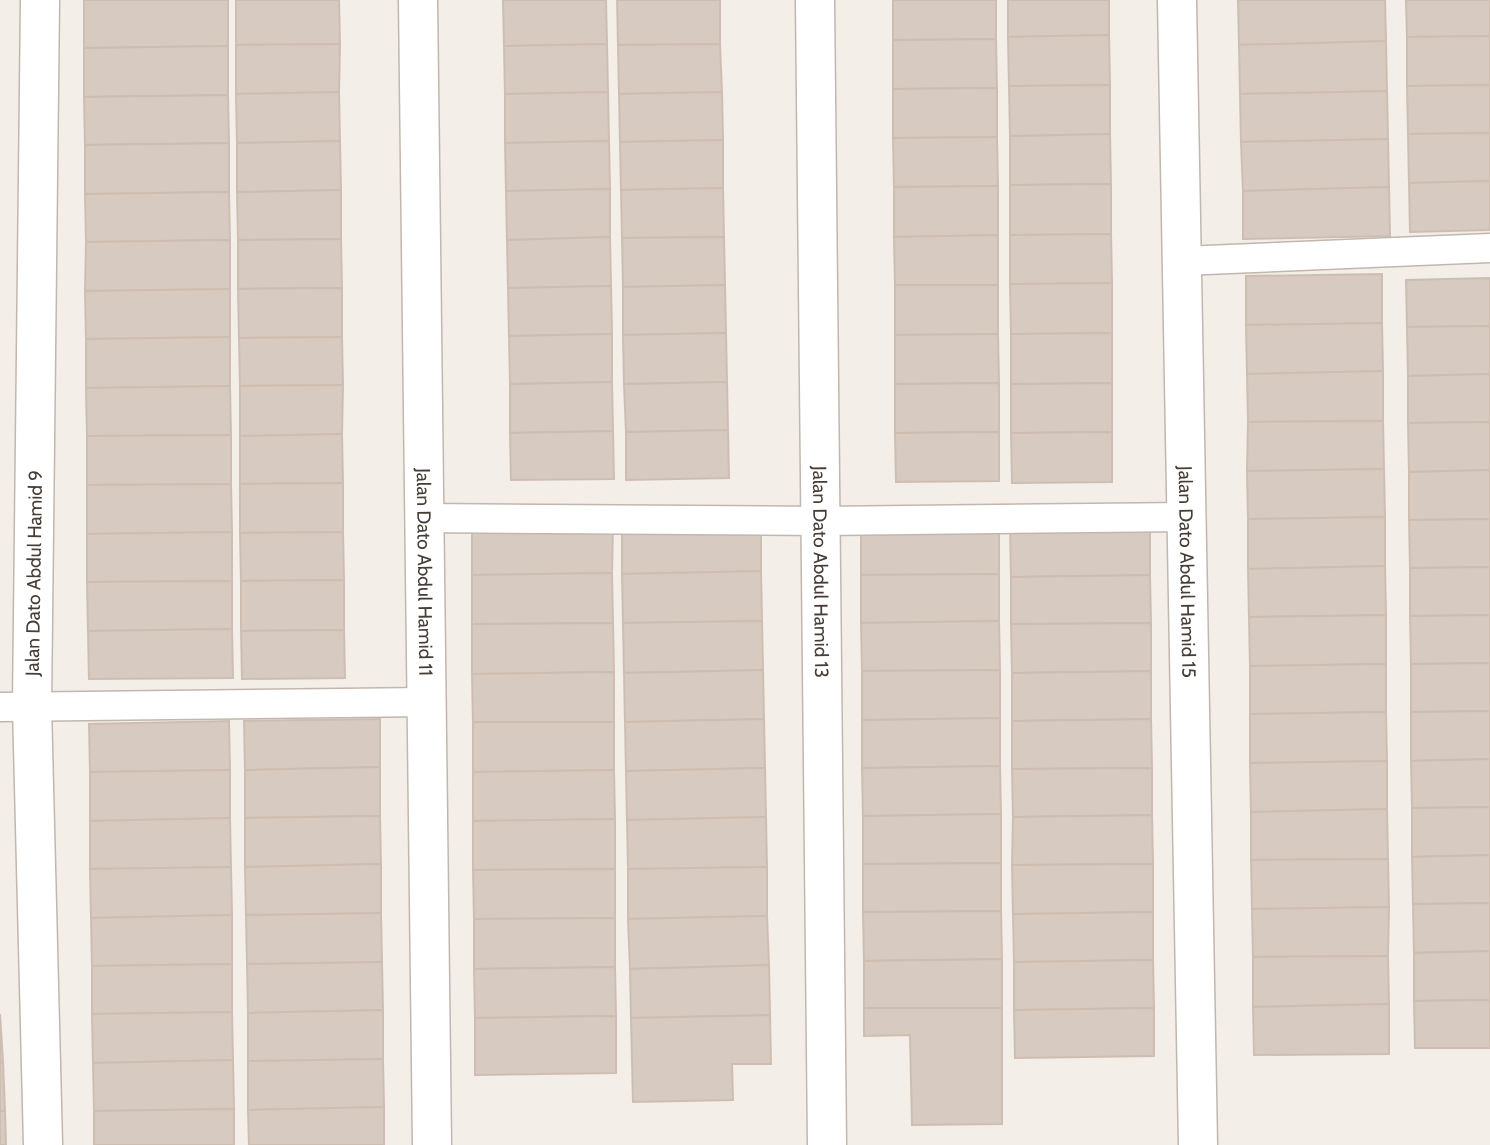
<svg xmlns="http://www.w3.org/2000/svg" width="1490" height="1145" font-family="Cabin,sans-serif">
  <style>
    .building { fill: #d7cac1; stroke: #cebeb2; stroke-width: 2 }
    .lines { fill: none; stroke-linecap: round; stroke-linejoin: round }
    .lane-casing { stroke: #c1b7ae; stroke-width: 31 }
    .street-casing { stroke: #c1b7ae; stroke-width: 41 }
    .lane { stroke: #fff; stroke-width: 28 }
    .street { stroke: #fff; stroke-width: 38 }
    .labels { text-anchor: middle; dominant-baseline: central; stroke-width: 5; stroke-linejoin: round; paint-order: stroke }
    .street-label { font-size: 19px; fill: #463d37; stroke: #fff }
  </style>
  <rect width="100%" height="100%" fill="#f3eee8"/>
  <g class="building">
    <path d="M84 0H228V46L84 48Z"/>
    <path d="M236 0H339L340 44 236 45Z"/>
    <path d="M503 0H606L607 44 504 46Z"/>
    <path d="M617 0H720V44L618 45Z"/>
    <path d="M893 0H996V39L893 40Z"/>
    <path d="M1008 0H1109V35L1008 37Z"/>
    <path d="M1238 0H1385L1386 41 1239 45Z"/>
    <path d="M1406 0H1490V36L1407 37Z"/>
    <path d="M1109 35 1110 85 1009 86 1008 37Z"/>
    <path d="M1490 36V85L1407 86V37Z"/>
    <path d="M996 39 997 88 893 89V40Z"/>
    <path d="M1386 41 1387 91 1240 94 1239 45Z"/>
    <path d="M340 44 339 92 236 94V45Z"/>
    <path d="M607 44 608 92 505 94 504 46Z"/>
    <path d="M720 44 722 92 619 94 618 45Z"/>
    <path d="M228 46V95L84 97V48Z"/>
    <path d="M1110 85V134L1010 136 1009 86Z"/>
    <path d="M1490 85V133L1408 134 1407 86Z"/>
    <path d="M997 88V137L893 138V89Z"/>
    <path d="M1387 91 1388 139 1241 142 1240 94Z"/>
    <path d="M339 92 340 141 237 143 236 94Z"/>
    <path d="M608 92 609 141 505 143V94Z"/>
    <path d="M722 92 723 140 620 142 619 94Z"/>
    <path d="M228 95 229 143 85 145 84 97Z"/>
    <path d="M1490 133V181L1409 183 1408 134Z"/>
    <path d="M1110 134 1111 184 1010 185V136Z"/>
    <path d="M997 137 998 186 894 187 893 138Z"/>
    <path d="M1388 139 1389 187 1243 191 1241 142Z"/>
    <path d="M723 140V188L621 190 620 142Z"/>
    <path d="M340 141 341 190 237 192V143Z"/>
    <path d="M609 141 610 189 506 191 505 143Z"/>
    <path d="M229 143V192L85 194V145Z"/>
    <path d="M1490 181V230L1410 232 1409 183Z"/>
    <path d="M1111 184V234L1010 235V185Z"/>
    <path d="M998 186V235L894 237V187Z"/>
    <path d="M1389 187 1390 236 1243 239V191Z"/>
    <path d="M723 188 724 237 622 238 621 190Z"/>
    <path d="M610 189V237L507 240 506 191Z"/>
    <path d="M341 190V239L238 240 237 192Z"/>
    <path d="M229 192 230 240 86 242 85 194Z"/>
    <path d="M1111 234 1112 283 1010 284V235Z"/>
    <path d="M998 235V285H895L894 237Z"/>
    <path d="M610 237 611 286 508 288 507 240Z"/>
    <path d="M724 237 725 285 623 287 622 238Z"/>
    <path d="M341 239 342 288 238 289V240Z"/>
    <path d="M230 240V289L85 291 86 242Z"/>
    <path d="M1382 274V323L1246 325V276Z"/>
    <path d="M1490 278V326L1407 327 1406 280Z"/>
    <path d="M1112 283V333L1011 334 1010 284Z"/>
    <path d="M725 285 726 333 623 335V287Z"/>
    <path d="M895 285H998V334L895 335Z"/>
    <path d="M611 286 612 334 509 336 508 288Z"/>
    <path d="M342 288V337L239 338 238 289Z"/>
    <path d="M230 289V337L86 339 85 291Z"/>
    <path d="M1382 323 1383 371 1247 374 1246 325Z"/>
    <path d="M1490 326V374L1408 376 1407 327Z"/>
    <path d="M726 333 727 382 624 384 623 335Z"/>
    <path d="M1112 333V383L1011 384V334Z"/>
    <path d="M612 334V382L510 384 509 336Z"/>
    <path d="M998 334 999 383 895 384V335Z"/>
    <path d="M230 337V386L86 388V339Z"/>
    <path d="M342 337 343 385 240 386 239 338Z"/>
    <path d="M1383 371V421L1248 422 1247 374Z"/>
    <path d="M1490 374V422L1408 423V376Z"/>
    <path d="M612 382 613 431 510 433V384Z"/>
    <path d="M727 382 728 430 626 432 624 384Z"/>
    <path d="M999 383V432L895 433V384Z"/>
    <path d="M1112 383V432L1011 433V384Z"/>
    <path d="M343 385 342 434 240 436V386Z"/>
    <path d="M230 386 231 435 87 436 86 388Z"/>
    <path d="M1383 421 1384 469 1247 471 1248 422Z"/>
    <path d="M1490 422V470L1409 472 1408 423Z"/>
    <path d="M728 430 729 478 626 480V432Z"/>
    <path d="M613 431 614 479 511 480 510 433Z"/>
    <path d="M999 432V481L896 482 895 433Z"/>
    <path d="M1112 432V482L1012 483 1011 433Z"/>
    <path d="M342 434 343 483 240 484V436Z"/>
    <path d="M231 435V484L87 485V436Z"/>
    <path d="M1384 469 1385 517 1248 519 1247 471Z"/>
    <path d="M1490 470V519L1409 520V472Z"/>
    <path d="M343 483V532L240 533V484Z"/>
    <path d="M231 484 232 532 87 534V485Z"/>
    <path d="M1385 517V566L1248 569V519Z"/>
    <path d="M1490 519V567L1410 568 1409 520Z"/>
    <path d="M761 521V571L622 574V525Z"/>
    <path d="M472 525H613L612 573 472 575Z"/>
    <path d="M999 525V574L861 575V527Z"/>
    <path d="M1150 527V575L1011 577 1010 528Z"/>
    <path d="M232 532V581L87 582V534Z"/>
    <path d="M343 532 344 580 241 581 240 533Z"/>
    <path d="M1385 566 1386 615 1249 617 1248 569Z"/>
    <path d="M1490 567V615L1410 616V568Z"/>
    <path d="M761 571 762 621 623 623 622 574Z"/>
    <path d="M612 573 613 623 472 624V575Z"/>
    <path d="M999 574V621L861 623V575Z"/>
    <path d="M1150 575 1151 623 1011 624V577Z"/>
    <path d="M344 580V630L241 631V581Z"/>
    <path d="M232 581V629L88 631 87 582Z"/>
    <path d="M1386 615V664L1250 666 1249 617Z"/>
    <path d="M1490 615V663L1411 664 1410 616Z"/>
    <path d="M762 621 763 670 624 673 623 623Z"/>
    <path d="M999 621 1000 670 862 671 861 623Z"/>
    <path d="M613 623 614 672 472 674V624Z"/>
    <path d="M1151 623V671L1012 673 1011 624Z"/>
    <path d="M232 629 233 678 89 679 88 631Z"/>
    <path d="M344 630 345 678 242 679 241 631Z"/>
    <path d="M1490 663V711L1411 712V664Z"/>
    <path d="M1386 664V712L1250 714V666Z"/>
    <path d="M763 670 764 719 625 722 624 673Z"/>
    <path d="M1000 670V718L862 720V671Z"/>
    <path d="M1151 671V719L1012 721V673Z"/>
    <path d="M614 672V722H473L472 674Z"/>
    <path d="M1490 711V759L1411 761V712Z"/>
    <path d="M1386 712 1387 761 1250 763V714Z"/>
    <path d="M1000 718V766L862 768V720Z"/>
    <path d="M380 719V767L245 770 244 721Z"/>
    <path d="M764 719 765 768 626 771 625 722Z"/>
    <path d="M1151 719 1152 768 1012 769V721Z"/>
    <path d="M229 721 230 770 90 772 89 724Z"/>
    <path d="M473 722H614V770L473 772Z"/>
    <path d="M1490 759V807L1412 808 1411 761Z"/>
    <path d="M1387 761V809L1251 812 1250 763Z"/>
    <path d="M1000 766 1001 814 863 816 862 768Z"/>
    <path d="M380 767V816L245 818V770Z"/>
    <path d="M765 768 766 817 627 820 626 771Z"/>
    <path d="M1152 768V815L1013 817 1012 769Z"/>
    <path d="M230 770V818L90 821V772Z"/>
    <path d="M614 770 615 819 473 821V772Z"/>
    <path d="M1490 807V855L1412 857V808Z"/>
    <path d="M1387 809 1388 859 1251 860V812Z"/>
    <path d="M1001 814V863L863 864V816Z"/>
    <path d="M1152 815 1153 864 1012 865 1013 817Z"/>
    <path d="M380 816 381 864 245 867V818Z"/>
    <path d="M766 817 767 867 628 869 627 820Z"/>
    <path d="M230 818 231 867 90 869V821Z"/>
    <path d="M615 819V869L473 870V821Z"/>
    <path d="M1490 855V903L1413 904 1412 857Z"/>
    <path d="M1388 859 1389 907 1252 909 1251 860Z"/>
    <path d="M1001 863V911L863 912V864Z"/>
    <path d="M381 864V913L246 915 245 867Z"/>
    <path d="M1153 864V912L1013 914 1012 865Z"/>
    <path d="M231 867 232 915 91 918 90 869Z"/>
    <path d="M767 867V916L628 919V869Z"/>
    <path d="M615 869V918L474 919 473 870Z"/>
    <path d="M1490 903V951L1414 953 1413 904Z"/>
    <path d="M1389 907 1388 956 1253 957 1252 909Z"/>
    <path d="M1001 911 1002 959 864 961 863 912Z"/>
    <path d="M1153 912V960L1014 962 1013 914Z"/>
    <path d="M381 913 382 962 247 964 246 915Z"/>
    <path d="M232 915V964L92 966 91 918Z"/>
    <path d="M767 916 769 965 630 969 628 919Z"/>
    <path d="M615 918V967L474 969V919Z"/>
    <path d="M1490 951V1000L1414 1001V953Z"/>
    <path d="M1388 956 1389 1004 1253 1007V957Z"/>
    <path d="M1002 959V1008H864V961Z"/>
    <path d="M1153 960 1154 1008 1014 1010V962Z"/>
    <path d="M382 962 383 1010 248 1013 247 964Z"/>
    <path d="M232 964V1012L92 1014V966Z"/>
    <path d="M769 965 770 1015 631 1018 630 969Z"/>
    <path d="M615 967 616 1016 475 1018 474 969Z"/>
    <path d="M1490 1000V1048H1415L1414 1001Z"/>
    <path d="M1389 1004V1054L1254 1055 1253 1007Z"/>
    <path d="M864 1008H1002V1124L912 1125 910 1035 864 1036Z"/>
    <path d="M1154 1008V1056L1015 1058 1014 1010Z"/>
    <path d="M383 1010V1059L248 1061V1013Z"/>
    <path d="M232 1012 233 1060 93 1063 92 1014Z"/>
    <path d="M0 1014 3 1062H0Z"/>
    <path d="M770 1015 771 1064H732L733 1100 633 1102 631 1018Z"/>
    <path d="M616 1016V1073L475 1075V1018Z"/>
    <path d="M383 1059 384 1107 248 1110V1061Z"/>
    <path d="M233 1060 234 1109 94 1111 93 1063Z"/>
    <path d="M0 1062H3L5 1111H0Z"/>
    <path d="M384 1107V1145H249L248 1110Z"/>
    <path d="M234 1109V1145H94V1111Z"/>
    <path d="M0 1111H5L6 1145H0Z"/>
  </g>
  <g class="lines">
    <defs>
      <g id="lane">
        <path d="M1182 261 1490 248"/>
        <path d="M424 518 821 521 1187 517"/>
        <path d="M0 707 427 702"/>
      </g>
      <g id="street">
        <path d="M40 0 32 706 43 1145"/>
        <path id="s1" d="M418 0 432 1145"/>
        <path id="s2" d="M815 0 827 1145"/>
        <path id="s3" d="M1177 0 1198 1145"/>
      </g>
    </defs>
    <use href="#lane" class="lane-casing"/>
    <use href="#street" class="street-casing"/>
    <use href="#lane" class="lane"/>
    <use href="#street" class="street"/>
  </g>
  <g class="labels">
    <g class="street-label">
      <text stroke="none"><textPath href="#s2" startOffset="572">Jalan Dato Abdul Hamid 13</textPath></text>
      <text stroke="none"><textPath href="#s3" startOffset="572">Jalan Dato Abdul Hamid 15</textPath></text>
      <text transform="translate(34 573) rotate(-89)">Jalan Dato Abdul Hamid 9</text>
      <text stroke="none"><textPath href="#s1" startOffset="572">Jalan Dato Abdul Hamid 11</textPath></text>
    </g>
  </g>
</svg>
